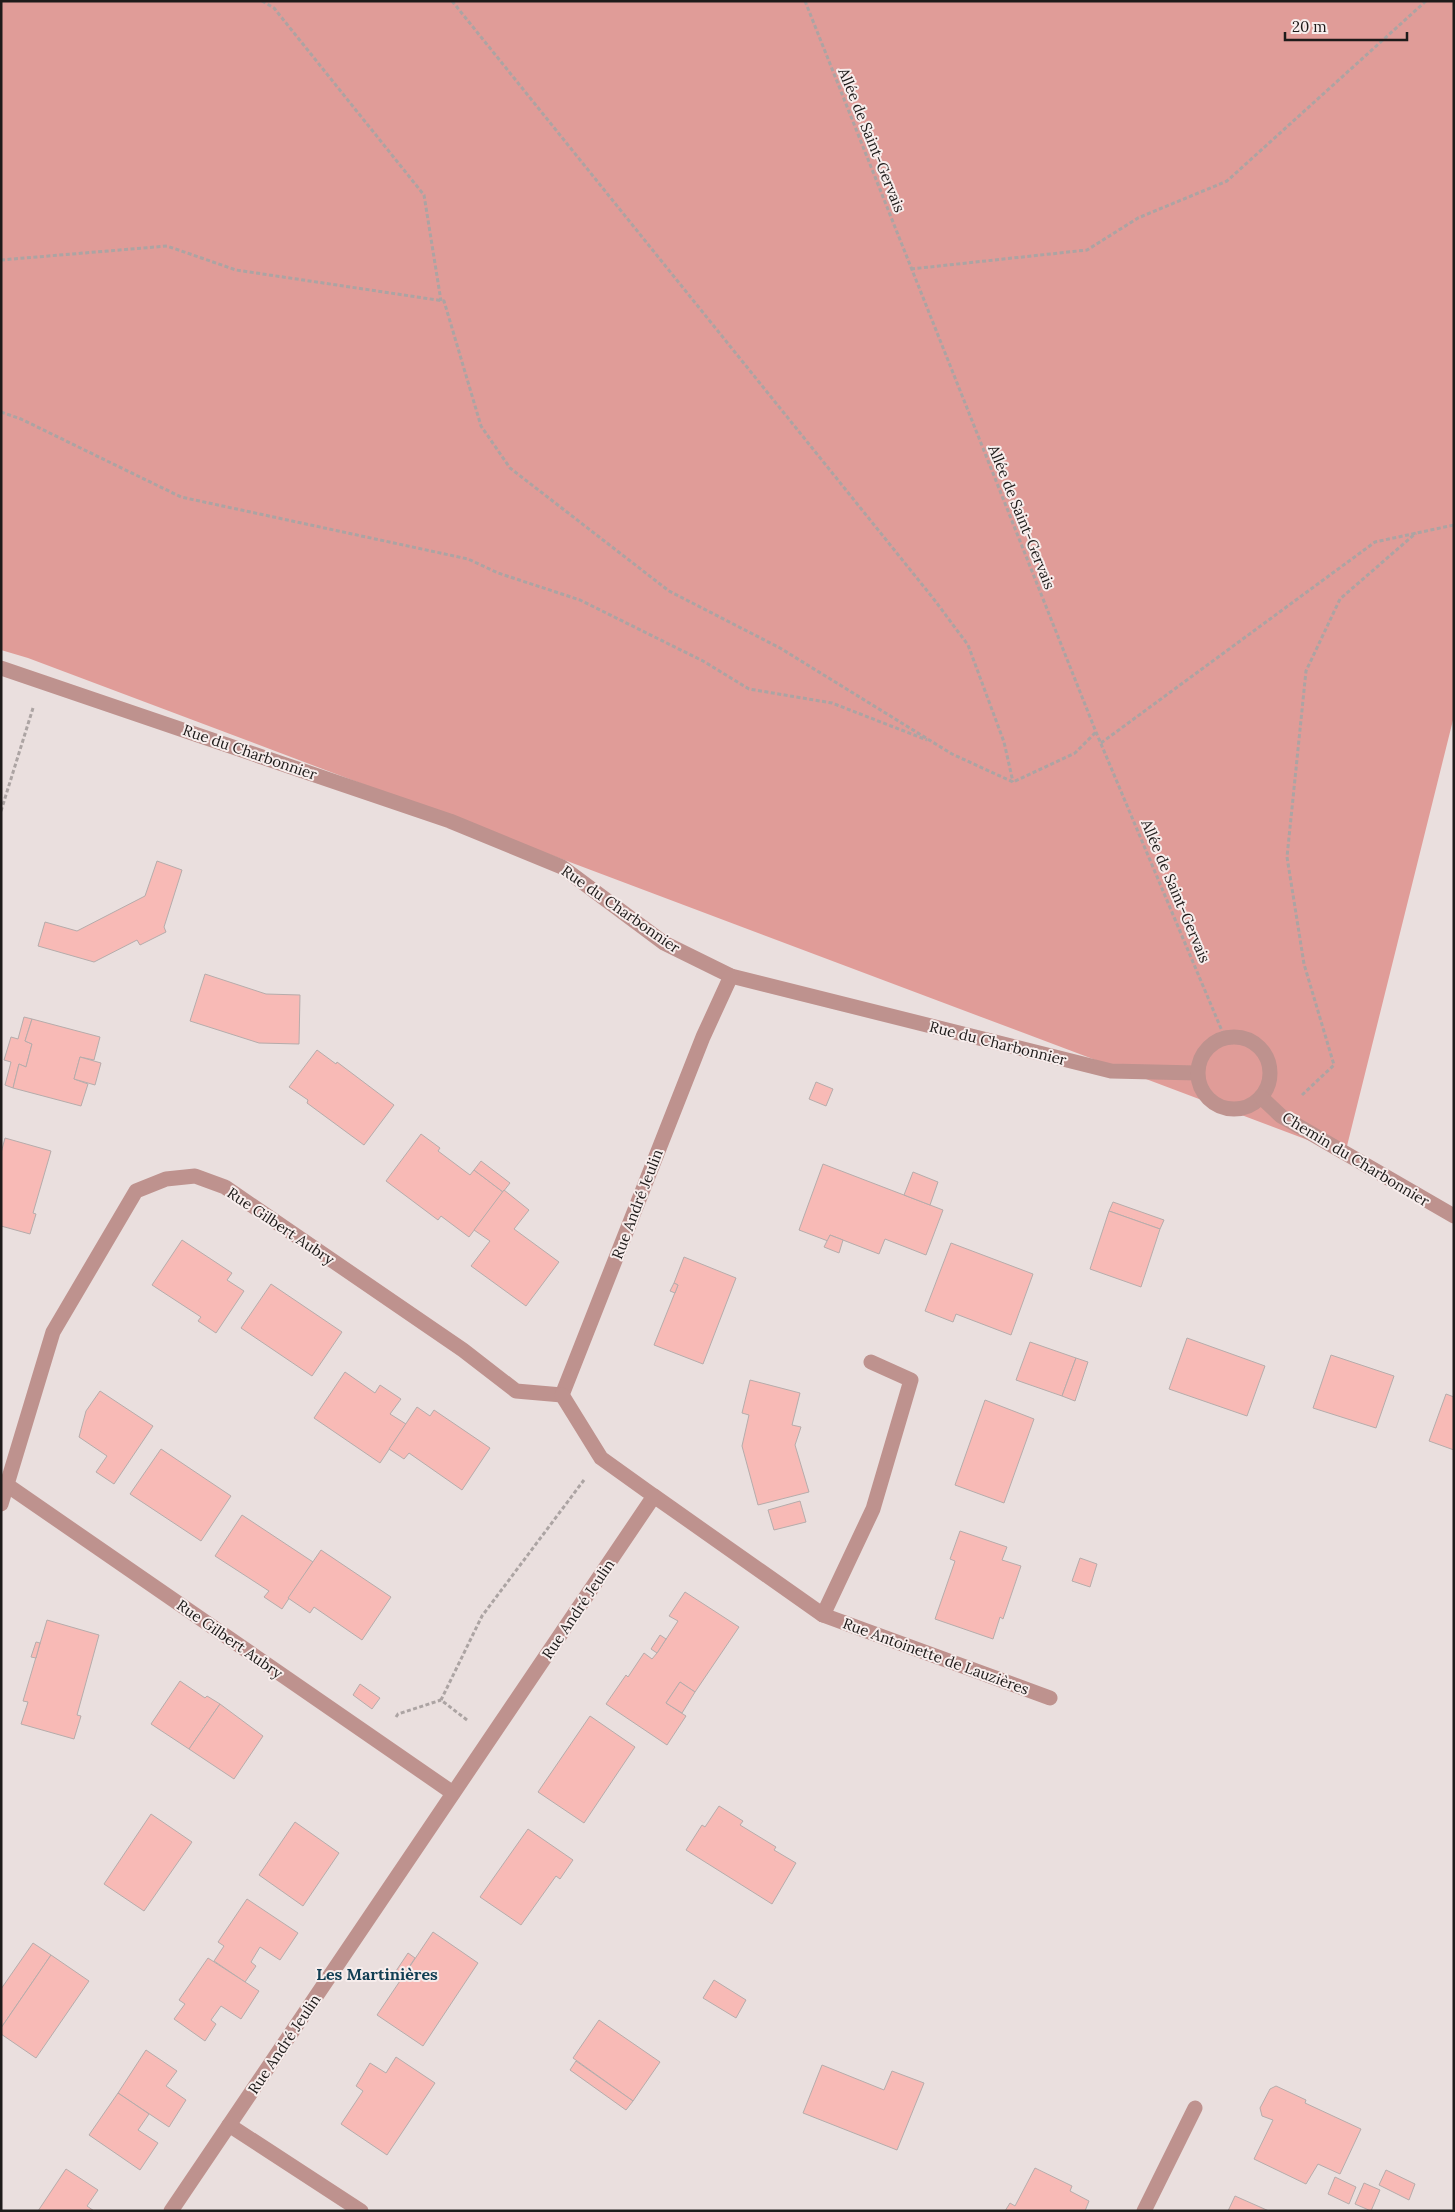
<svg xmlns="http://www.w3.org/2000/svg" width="1455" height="2212" font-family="Lora,serif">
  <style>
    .green { fill: #e09c98 }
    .building { fill: #f8bab6; stroke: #b6acab }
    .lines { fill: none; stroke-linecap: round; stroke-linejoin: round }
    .path { stroke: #aca4a3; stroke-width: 3; stroke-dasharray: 4 2.5; stroke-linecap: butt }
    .minor { stroke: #be928e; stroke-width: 15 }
    .labels { text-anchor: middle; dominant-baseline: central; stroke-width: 4; stroke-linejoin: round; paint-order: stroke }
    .street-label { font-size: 15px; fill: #1e1b1a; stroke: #f7edec }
    .neighbourhood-label { font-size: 16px; font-weight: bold; fill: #113e53; stroke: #f7edec }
  </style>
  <rect width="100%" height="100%" fill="#eadfde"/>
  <path class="green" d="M1 1H1454V716L1345 1154 28 658 1 650Z"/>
  <g class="building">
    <path d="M157 861 182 870 164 927 166 932 140 945 137 940 94 962 38 946 45 922 77 931 145 896Z"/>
    <path d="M205 974 266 994 300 995 299 1044 259 1043 190 1021Z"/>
    <path d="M24 1017 32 1019 25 1041 32 1044 26 1067 19 1064 13 1088 5 1085 11 1062 4 1060 11 1037 18 1039Z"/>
    <path d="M32 1019 100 1037 94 1060 80 1057 74 1079 88 1084 81 1106 13 1088 19 1064 26 1067 32 1044 25 1041Z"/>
    <path d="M317 1050 336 1064 337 1062 394 1105 364 1145 307 1103 308 1100 289 1087Z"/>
    <path d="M80 1057 101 1063 95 1085 74 1079Z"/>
    <path d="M816 1082 833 1089 826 1106 809 1099Z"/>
    <path d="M421 1134 440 1148 438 1151 470 1175 474 1170 503 1192 469 1237 441 1216 438 1220 386 1181Z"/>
    <path d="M5 1138 51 1151 33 1213 36 1214 30 1234 1 1226V1153Z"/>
    <path d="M481 1161 510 1183 503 1192 474 1170Z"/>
    <path d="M823 1164 943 1210 926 1255 885 1239 879 1254 830 1235 828 1241 799 1230Z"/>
    <path d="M913 1172 938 1182 930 1205 904 1195Z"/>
    <path d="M504 1190 529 1210 514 1229 559 1262 526 1306 471 1266 490 1241 474 1230Z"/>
    <path d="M1113 1202 1164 1220 1160 1229 1109 1211Z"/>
    <path d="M1109 1211 1160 1229 1141 1287 1090 1269Z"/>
    <path d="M830 1235 843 1240 839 1253 824 1247Z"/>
    <path d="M182 1240 232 1273 227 1280 244 1291 216 1333 198 1321 201 1317 152 1285Z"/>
    <path d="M951 1243 1033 1274 1011 1335 956 1314 953 1322 925 1311Z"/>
    <path d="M684 1257 736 1278 703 1364 654 1345 678 1285 674 1283Z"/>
    <path d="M674 1283 678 1285 675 1293 670 1291Z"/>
    <path d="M271 1284 342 1332 312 1376 241 1328Z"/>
    <path d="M1187 1338 1265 1366 1247 1416 1169 1389Z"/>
    <path d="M1030 1342 1076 1358 1062 1396 1016 1380Z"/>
    <path d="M1331 1355 1394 1376 1376 1428 1313 1408Z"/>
    <path d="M1076 1358 1088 1362 1075 1401 1062 1396Z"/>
    <path d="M345 1372 375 1393 380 1385 401 1399 390 1414 406 1424 380 1463 314 1418Z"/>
    <path d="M750 1380 800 1393 792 1425 801 1427 795 1445 809 1492 758 1505 742 1446 749 1415 742 1413Z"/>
    <path d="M100 1391 153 1426 114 1484 96 1472 107 1456 79 1437 86 1411Z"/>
    <path d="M1446 1394 1454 1397V1450L1429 1441Z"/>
    <path d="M985 1400 1034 1419 1004 1503 955 1485Z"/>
    <path d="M417 1407 430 1416 434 1410 490 1448 462 1490 409 1453 404 1459 389 1449Z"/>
    <path d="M161 1449 231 1496 201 1541 130 1494Z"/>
    <path d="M800 1501 806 1522 774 1530 768 1510Z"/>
    <path d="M242 1515 313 1562 282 1609 264 1597 269 1591 215 1556Z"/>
    <path d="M960 1531 1007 1547 1002 1560 1021 1566 1003 1619 1000 1617 993 1639 935 1619 955 1561 950 1559Z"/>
    <path d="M321 1550 391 1597 362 1640 314 1607 310 1613 288 1598Z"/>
    <path d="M1080 1558 1097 1564 1090 1587 1072 1581Z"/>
    <path d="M685 1592 739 1627 695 1692 680 1682 666 1703 686 1716 667 1745 606 1704 626 1675 628 1677 644 1653 652 1659 657 1653 678 1621 669 1616Z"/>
    <path d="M47 1620 99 1635 77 1715 81 1716 74 1739 21 1724 28 1702 23 1701Z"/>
    <path d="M660 1635 666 1639 657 1653 651 1649Z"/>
    <path d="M36 1642 40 1643 36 1658 31 1657Z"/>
    <path d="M180 1681 205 1698 207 1696 220 1704 189 1749 151 1724Z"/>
    <path d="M680 1682 695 1692 682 1713 666 1703Z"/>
    <path d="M360 1684 380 1698 372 1709 353 1695Z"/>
    <path d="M220 1704 263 1736 234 1779 189 1749Z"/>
    <path d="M590 1716 635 1747 584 1823 538 1792Z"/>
    <path d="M719 1806 743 1821 740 1825 776 1847 774 1850 796 1863 772 1904 686 1850 702 1825 705 1827Z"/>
    <path d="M151 1814 192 1842 144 1911 104 1884Z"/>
    <path d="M295 1822 339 1853 303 1906 259 1875Z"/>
    <path d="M528 1829 573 1860 560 1879 556 1876 521 1925 480 1897Z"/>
    <path d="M247 1899 298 1933 280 1960 260 1947 251 1962 256 1966 245 1982 214 1961 224 1946 218 1942Z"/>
    <path d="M433 1932 478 1963 423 2046 377 2015Z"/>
    <path d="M33 1943 51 1955 1 2028V1989Z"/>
    <path d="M408 1953 415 1958 401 1979 394 1974Z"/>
    <path d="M51 1955 89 1981 36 2058 1 2034V2028Z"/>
    <path d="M208 1958 259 1991 241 2019 221 2006 211 2020 216 2024 205 2041 174 2019 185 2004 179 2000Z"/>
    <path d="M714 1980 746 2000 736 2018 703 1998Z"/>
    <path d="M599 2020 660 2062 633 2101 573 2058Z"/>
    <path d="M146 2050 177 2071 166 2086 186 2100 169 2127 118 2093Z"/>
    <path d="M396 2057 435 2083 387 2155 341 2124 363 2091 356 2086 370 2063 386 2073Z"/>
    <path d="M576 2061 633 2101 626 2110 570 2070Z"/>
    <path d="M822 2065 884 2090 892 2071 924 2083 897 2150 803 2113Z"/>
    <path d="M1276 2086 1306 2100 1305 2103 1361 2129 1340 2174 1318 2164 1306 2184 1254 2159 1273 2120 1262 2116 1260 2108 1270 2089Z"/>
    <path d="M118 2093 149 2114 138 2130 158 2143 140 2170 89 2135Z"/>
    <path d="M1035 2168 1072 2186 1070 2191 1089 2201 1085 2211H1005L1010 2203 1015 2206Z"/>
    <path d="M66 2169 98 2190 87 2206 94 2211H38Z"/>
    <path d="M1386 2170 1415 2184 1409 2200 1379 2185Z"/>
    <path d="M1335 2177 1356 2187 1349 2204 1328 2194Z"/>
    <path d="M1364 2183 1380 2190 1371 2211 1355 2204Z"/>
    <path d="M1235 2196 1269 2211H1228Z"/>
  </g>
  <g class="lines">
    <g class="path">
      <path d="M262 1 274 8 424 195 441 301"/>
      <path d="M452 1 933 598 968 645 1004 742 1013 782"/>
      <path d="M805 1 1096 732 1225 1038"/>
      <path d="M1 260 167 246 236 270 444 301 481 426 510 468 669 591 780 648 952 754 1013 782 1075 753 1096 732"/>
      <path d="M911 269 1087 250 1138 218 1227 181 1426 1"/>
      <path d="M1 412 21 419 181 497 468 559 498 573 580 600 703 661 749 689 832 703 927 740"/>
      <path d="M1101 743 1375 542 1454 525"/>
      <path d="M1 811 33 708"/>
      <path d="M1302 1095 1334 1065 1304 964 1287 857 1306 671 1340 599 1416 533"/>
      <path d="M396 1717 398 1714 441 1700"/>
      <path d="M467 1720 441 1700 482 1616 584 1480"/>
    </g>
    <g class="minor">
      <path d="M1 668 450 821 562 867 664 943 731 976 1111 1071 1197 1073"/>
      <circle cx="1234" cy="1073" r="36"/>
      <path d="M1261 1097 1281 1116 1454 1216"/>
      <path d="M562 1395 703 1037 731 976"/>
      <path d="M7 1485 453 1793"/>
      <path d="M654 1496 823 1615 1050 1698"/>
      <path d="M1 1504 53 1332 136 1191 166 1179 195 1176 225 1187 463 1350 516 1391 562 1395"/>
      <path d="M823 1615 873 1509 911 1380 871 1362"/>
      <path d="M229 2125 361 2211"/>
      <path d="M171 2211 654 1496 601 1458 562 1395"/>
      <path d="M1144 2211 1195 2108"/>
    </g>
  </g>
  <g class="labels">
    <g class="street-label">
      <text transform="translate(872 140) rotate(68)">Allée de Saint-Gervais</text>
      <text transform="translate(1022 517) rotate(68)">Allée de Saint-Gervais</text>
      <text transform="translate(250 752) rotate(19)">Rue du Charbonnier</text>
      <text transform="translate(1176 891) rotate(67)">Allée de Saint-Gervais</text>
      <text transform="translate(621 909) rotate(35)">Rue du Charbonnier</text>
      <text transform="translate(998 1043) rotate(14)">Rue du Charbonnier</text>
      <text transform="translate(1356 1159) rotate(31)">Chemin du Charbonnier</text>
      <text transform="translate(637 1204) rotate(-69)">Rue André Jeulin</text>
      <text transform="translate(281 1226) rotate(34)">Rue Gilbert Aubry</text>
      <text transform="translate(578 1609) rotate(-56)">Rue André Jeulin</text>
      <text transform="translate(230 1639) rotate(35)">Rue Gilbert Aubry</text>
      <text transform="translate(936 1656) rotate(20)">Rue Antoinette de Lauzières</text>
      <text transform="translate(284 2044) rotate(-56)">Rue André Jeulin</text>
    </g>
    <g class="neighbourhood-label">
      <text x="377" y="1974">Les Martinières</text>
    </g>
  </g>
  <rect width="1455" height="2212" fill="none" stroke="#1e1b1a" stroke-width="5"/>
  <path d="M1285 32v8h122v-8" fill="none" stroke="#1e1b1a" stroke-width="2.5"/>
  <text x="1292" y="32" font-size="15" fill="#1e1b1a" stroke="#f7edec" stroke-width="4" paint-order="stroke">20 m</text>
</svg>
